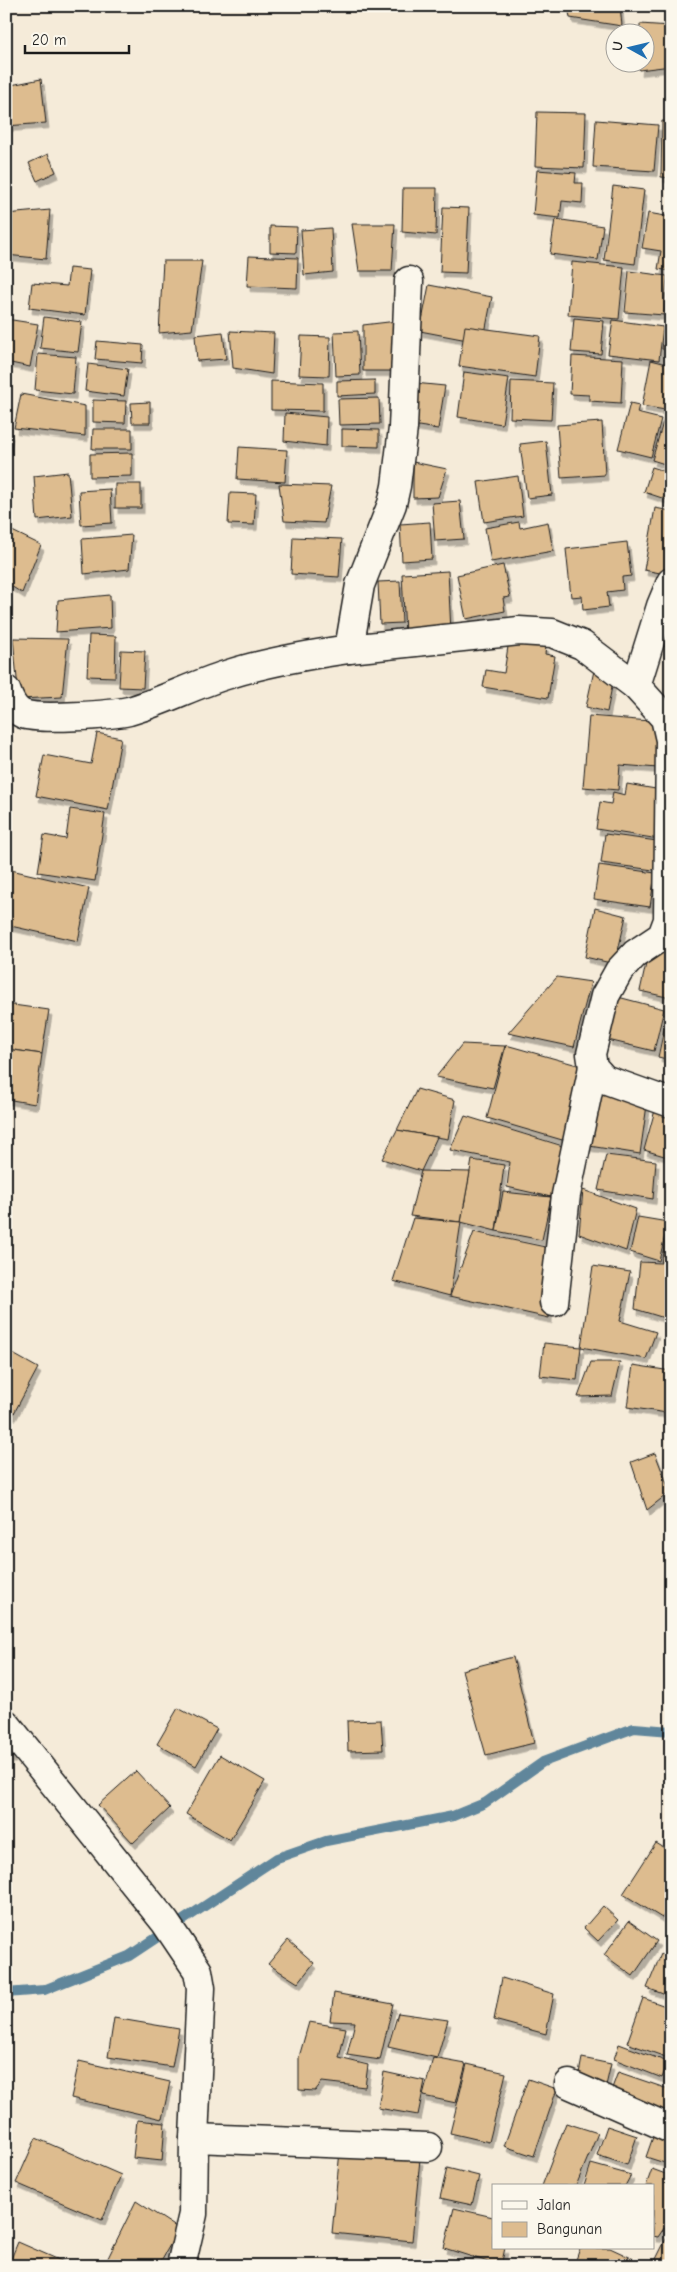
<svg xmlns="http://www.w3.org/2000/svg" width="677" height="2272" font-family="'Comic Neue',sans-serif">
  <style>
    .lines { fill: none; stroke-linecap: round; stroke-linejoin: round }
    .stream { stroke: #60869b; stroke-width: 10 }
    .building { fill: #ddbc8f; stroke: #1c1c1c; filter: url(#shadow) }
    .minor-casing { stroke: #1c1c1c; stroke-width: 31 }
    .secondary-casing { stroke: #1c1c1c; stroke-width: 31 }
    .minor { stroke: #fbf7ec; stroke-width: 28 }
    .secondary { stroke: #fbf7ec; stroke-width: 28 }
  </style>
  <defs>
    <filter id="shadow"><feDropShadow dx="3" dy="5.5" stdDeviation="0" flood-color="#0004"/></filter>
  </defs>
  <rect width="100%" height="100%" fill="#f5ebd9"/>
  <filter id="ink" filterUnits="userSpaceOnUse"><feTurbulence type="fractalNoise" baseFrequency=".02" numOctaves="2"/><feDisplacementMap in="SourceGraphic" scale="10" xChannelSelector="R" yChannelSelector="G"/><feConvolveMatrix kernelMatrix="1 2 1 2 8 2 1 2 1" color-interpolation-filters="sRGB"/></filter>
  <g filter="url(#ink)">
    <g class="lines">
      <path class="stream" d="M6 1993 44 1990 129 1956 277 1858 326 1841 453 1816 485 1803 543 1762 634 1728 671 1731"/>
    </g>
    <g class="building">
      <path d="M568 6H620L622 26 570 18Z"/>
      <path d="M640 24 671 26V66L639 70 640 62H644V32H640Z"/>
      <path d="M41 79 46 123 6 126V86Z"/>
      <path d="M537 112 586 113 584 168 535 166Z"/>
      <path d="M596 120 658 125 654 171 593 167Z"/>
      <path d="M662 121 671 122V178L661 177Z"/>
      <path d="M48 154 56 172 37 181 29 163Z"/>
      <path d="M537 170 576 173 575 183H583L582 203 562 201 560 218 533 215Z"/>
      <path d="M613 186 644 190 635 264 604 260Z"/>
      <path d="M403 188H437L436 235 402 232Z"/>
      <path d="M443 207 469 208 466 273 440 272Z"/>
      <path d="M50 210 46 259 6 255V214Z"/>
      <path d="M648 213 671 217V271L658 269 661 251 642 248Z"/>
      <path d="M555 219 603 226 598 260 550 254Z"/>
      <path d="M352 224H395L392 271H359Z"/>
      <path d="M270 226 297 227 296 253 270 252Z"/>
      <path d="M331 228 333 272 304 275 301 230Z"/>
      <path d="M249 256 298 258 297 288 247 286Z"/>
      <path d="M163 261H202L192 330 159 333Z"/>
      <path d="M572 262 624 267 619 319 568 315Z"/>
      <path d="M69 268 90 270 85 315 29 308 32 283 67 286Z"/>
      <path d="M629 271 667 276 664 315 625 312Z"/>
      <path d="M429 285 492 297 483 343 420 331Z"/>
      <path d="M669 308 671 309V350L662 349Z"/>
      <path d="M44 317 82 322 78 352 40 348Z"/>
      <path d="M574 318 604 321 601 354 571 352Z"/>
      <path d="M6 319 38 324 30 367 6 362Z"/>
      <path d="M613 320 663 327 659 360 608 354Z"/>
      <path d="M397 321V371H363V325Z"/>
      <path d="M465 326 540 336 535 377 459 366Z"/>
      <path d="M230 331 274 333 272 374 233 368Z"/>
      <path d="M358 331 360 375 336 376 334 332Z"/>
      <path d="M223 332 226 359 197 361 195 335Z"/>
      <path d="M301 336 330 337 329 376 299 375Z"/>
      <path d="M97 341 143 345 142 363 95 359Z"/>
      <path d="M38 354 76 357 73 394 35 390Z"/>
      <path d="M572 356 623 359 621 403 589 401V395L570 394Z"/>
      <path d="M651 360 671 365V411L642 406Z"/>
      <path d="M88 364 128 369 124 396 85 391Z"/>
      <path d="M464 372 509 378 502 424 458 417Z"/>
      <path d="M375 380V394L337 396V381Z"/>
      <path d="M271 381 323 383V411L271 410Z"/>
      <path d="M511 381 553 383 551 420 510 418Z"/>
      <path d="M414 383 445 386 438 429 412 425Z"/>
      <path d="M21 394 85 406V436L14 428Z"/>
      <path d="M379 398 380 424 339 425 338 399Z"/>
      <path d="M93 400 126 401 125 423 93 422Z"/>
      <path d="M150 402V423H132L131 403Z"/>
      <path d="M630 403 639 405 637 413 661 419 651 457 618 449Z"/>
      <path d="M285 413 327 417 326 446 284 441Z"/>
      <path d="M664 419 671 421V466L652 460Z"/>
      <path d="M602 422 605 475 561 478 557 425Z"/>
      <path d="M93 429H132V449H92Z"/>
      <path d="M342 429 379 430V447L342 446Z"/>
      <path d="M6 433H10L6 456Z"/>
      <path d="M546 441 552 495 527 498 520 444Z"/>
      <path d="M239 447 287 450 285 482 237 479Z"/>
      <path d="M132 453V476L90 477V454Z"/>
      <path d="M413 462 447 469 438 497 413 498Z"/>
      <path d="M652 467 671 473V501L644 492Z"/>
      <path d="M68 472 72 516 37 520 34 476Z"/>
      <path d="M518 476 523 516 484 522 478 482Z"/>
      <rect x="115" y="484" width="26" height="24"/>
      <path d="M279 484 331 486 324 523 284 521Z"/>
      <path d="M110 489 112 523 81 525 79 491Z"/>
      <path d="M230 493 256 494 254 525 228 524Z"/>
      <path d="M460 501 464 539 435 541 432 503Z"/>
      <path d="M655 508 671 511V575L644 570Z"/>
      <path d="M430 522 432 559 402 561 400 524Z"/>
      <path d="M519 522 520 528 548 522 553 551 491 562 485 528Z"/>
      <path d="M6 528 41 545 22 593 6 583Z"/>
      <path d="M132 535 129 569 84 574 82 539Z"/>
      <path d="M293 537 342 539 339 577 291 574Z"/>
      <path d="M627 542 631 576 622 577 623 590 607 592 609 607 583 610 582 596 571 597 566 549Z"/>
      <path d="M503 565 510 597 503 598 505 611 466 619 457 575Z"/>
      <path d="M448 571 451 632 405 634 402 574Z"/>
      <path d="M400 581 402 623 380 624 378 582Z"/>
      <path d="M110 595 111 628 56 632 58 600Z"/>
      <path d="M671 623V648L664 646Z"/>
      <path d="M89 635 116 636 115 677 87 676Z"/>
      <path d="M13 638 68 639 62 697 19 699Z"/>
      <path d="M509 640 546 646 545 654 555 656 548 698 483 687 486 670 504 673Z"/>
      <path d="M121 650 145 651 143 688 119 687Z"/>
      <path d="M595 666 615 671 607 712 586 707Z"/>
      <path d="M589 716 662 722 658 768 620 765 618 790 583 787Z"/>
      <path d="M97 733 121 738 108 810 36 796 44 755 91 764Z"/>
      <path d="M627 784 667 791 659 839 596 829 600 802 611 804 613 792 625 795Z"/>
      <path d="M70 809 105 814 95 881 38 872 44 835 66 839Z"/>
      <path d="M605 834 665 842 661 871 601 863Z"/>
      <path d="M599 865 655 873 650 907 594 899Z"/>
      <path d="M11 870 89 888 78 941 6 925V891Z"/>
      <path d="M595 908 626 916 615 964 585 957Z"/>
      <path d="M649 950 671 955V998L640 991Z"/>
      <path d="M557 977 591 982 574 1047 508 1033Z"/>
      <path d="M618 997 664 1009 654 1051 608 1040Z"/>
      <path d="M6 1004 49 1010 42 1054 6 1049Z"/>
      <path d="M667 1016 671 1017V1060L658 1057Z"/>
      <path d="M462 1044 505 1046 493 1088 436 1077Z"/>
      <path d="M506 1045 588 1068 569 1142 487 1118Z"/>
      <path d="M6 1049 42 1054 35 1104 6 1099Z"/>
      <path d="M417 1089 455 1100 448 1139 397 1130Z"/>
      <path d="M592 1090 648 1098 640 1154 583 1145Z"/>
      <path d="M655 1110 671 1114V1158L644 1150Z"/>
      <path d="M465 1116 566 1147 551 1197 507 1187 510 1162 450 1150Z"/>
      <path d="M397 1130 437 1137 421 1171 382 1159Z"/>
      <path d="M606 1155 656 1161 653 1199 598 1190Z"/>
      <path d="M472 1160 504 1165 496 1231 461 1222Z"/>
      <path d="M421 1171 470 1172 461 1222 410 1216Z"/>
      <path d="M583 1190 636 1209 626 1251 579 1234Z"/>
      <path d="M503 1192 551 1197 542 1240 496 1231Z"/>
      <path d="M671 1206V1320L635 1309 640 1262 661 1263Z"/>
      <path d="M638 1217 668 1222 659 1261 630 1252Z"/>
      <path d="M413 1218 461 1222 450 1296 393 1281Z"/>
      <path d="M474 1232 550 1248 549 1318 450 1296Z"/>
      <path d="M593 1266 630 1272 620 1321 656 1332 646 1359 581 1347Z"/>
      <path d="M544 1343 581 1347 577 1380 540 1376Z"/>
      <path d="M6 1350 38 1368 13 1415 6 1411Z"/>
      <path d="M591 1362H620L612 1396 578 1397Z"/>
      <path d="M633 1365 671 1371 667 1413 627 1407Z"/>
      <path d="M655 1453 670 1492 647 1510 631 1462Z"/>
      <path d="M513 1657 534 1743 486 1755 462 1670Z"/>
      <path d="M178 1708 217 1729 196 1766 157 1744Z"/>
      <path d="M381 1720 383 1750 348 1751 347 1721Z"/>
      <path d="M6 1746 13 1757 6 1759Z"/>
      <path d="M220 1755 265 1781 230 1840 186 1814Z"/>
      <path d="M136 1771 170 1808 133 1843 98 1805Z"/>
      <path d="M656 1843 671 1852V1904L662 1918 623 1894Z"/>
      <path d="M603 1906 618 1920 598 1941 584 1928Z"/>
      <path d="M629 1921 657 1941 633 1976 604 1955Z"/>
      <path d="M288 1940 314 1963 298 1983 268 1964Z"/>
      <path d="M661 1954 671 1958V1997L647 1988Z"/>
      <path d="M502 1978 554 1994 546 2034 494 2020Z"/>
      <path d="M334 1993 393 2004 380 2060 347 2055 355 2022 330 2021Z"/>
      <path d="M643 1998 671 2008V2059L627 2043Z"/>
      <path d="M398 2013 448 2020 437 2058 388 2047Z"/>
      <path d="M114 2018 179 2029 172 2067 108 2057Z"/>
      <path d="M309 2022 346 2028 339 2058 368 2065 365 2087 322 2082 315 2091 299 2090V2057Z"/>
      <path d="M619 2044 668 2062 662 2078 614 2059Z"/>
      <path d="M433 2058 466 2064 456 2103 423 2096Z"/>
      <path d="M582 2058 611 2064 605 2090 577 2084Z"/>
      <path d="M79 2061 170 2082 162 2119 71 2098Z"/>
      <path d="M467 2064 506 2073 489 2142 450 2133Z"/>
      <path d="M384 2072 425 2081 418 2115 378 2108Z"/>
      <path d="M618 2072 671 2090V2122L608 2099Z"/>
      <path d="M528 2079 557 2089 534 2156 504 2146Z"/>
      <path d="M137 2120 165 2123 162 2161 133 2158Z"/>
      <path d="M566 2123 598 2133 576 2186H542Z"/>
      <path d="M607 2126 637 2136 627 2165 597 2155Z"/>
      <path d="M653 2137 671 2143V2165L646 2157Z"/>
      <path d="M36 2138 121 2175 102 2220 16 2183Z"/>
      <path d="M340 2151 420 2159 412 2241 332 2233Z"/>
      <path d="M591 2164 631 2175 625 2186H584Z"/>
      <path d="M447 2168 479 2176 472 2205 440 2198Z"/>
      <path d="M652 2169 671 2176V2218L658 2237 653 2236V2186H646Z"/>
      <path d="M136 2201 179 2229 158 2266H104Z"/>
      <path d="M454 2208 493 2217V2248H505L501 2266 444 2248Z"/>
      <path d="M671 2229V2266L653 2265Z"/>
      <path d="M18 2242 73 2266H8Z"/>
      <path d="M580 2248H610L638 2261 636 2266H574Z"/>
    </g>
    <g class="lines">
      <defs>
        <g id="minor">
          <path d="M349 649 519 631 552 633 582 645 636 686 665 718 670 740 668 920 662 936 635 954 619 971 605 996 591 1054 593 1067 604 1079 671 1103"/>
          <path d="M636 686 661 606 671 582"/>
          <path d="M6 690C9 699 13 710 23 714 39 720 112 715 129 711 162 702 193 685 226 675 266 662 307 655 349 649L360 585 392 504 396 486 403 428 409 281"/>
          <path d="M554 1302 566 1195 593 1067"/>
          <path d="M569 2084 671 2129"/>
          <path d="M194 2138 428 2147"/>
        </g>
        <path id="secondary" d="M6 1724 165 1922 198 1971 201 1988 194 2138 193 2214 181 2266"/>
      </defs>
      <use href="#minor" class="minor-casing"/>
      <use href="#secondary" class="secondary-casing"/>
      <use href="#minor" class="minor"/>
      <use href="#secondary" class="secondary"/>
    </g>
  </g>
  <rect width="677" height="2272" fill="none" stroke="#fbf7ec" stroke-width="25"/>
  <rect x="12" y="12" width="652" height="2247" fill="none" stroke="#1c1c1c" stroke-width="2" filter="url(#ink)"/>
  <rect x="492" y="2184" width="162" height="65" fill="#fbf7ec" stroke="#a29f99"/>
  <rect x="502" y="2201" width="25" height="8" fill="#fbf7ec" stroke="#a29f99"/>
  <text x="537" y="2210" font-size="15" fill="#1c1c1c">Jalan</text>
  <rect x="502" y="2222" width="25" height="15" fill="#ddbc8f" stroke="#a29f99"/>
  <text x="537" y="2234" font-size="15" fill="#1c1c1c">Bangunan</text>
  <g transform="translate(630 48) rotate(278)"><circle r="24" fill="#fbf7ec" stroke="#a29f99"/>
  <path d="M0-4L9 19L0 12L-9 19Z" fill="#1f6fb2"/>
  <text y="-8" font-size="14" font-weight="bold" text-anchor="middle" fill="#1c1c1c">U</text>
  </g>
  <path d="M25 45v8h104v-8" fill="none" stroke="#1c1c1c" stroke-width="2.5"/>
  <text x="32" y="45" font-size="15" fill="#1c1c1c" stroke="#fbf7ec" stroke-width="4" paint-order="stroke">20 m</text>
</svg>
